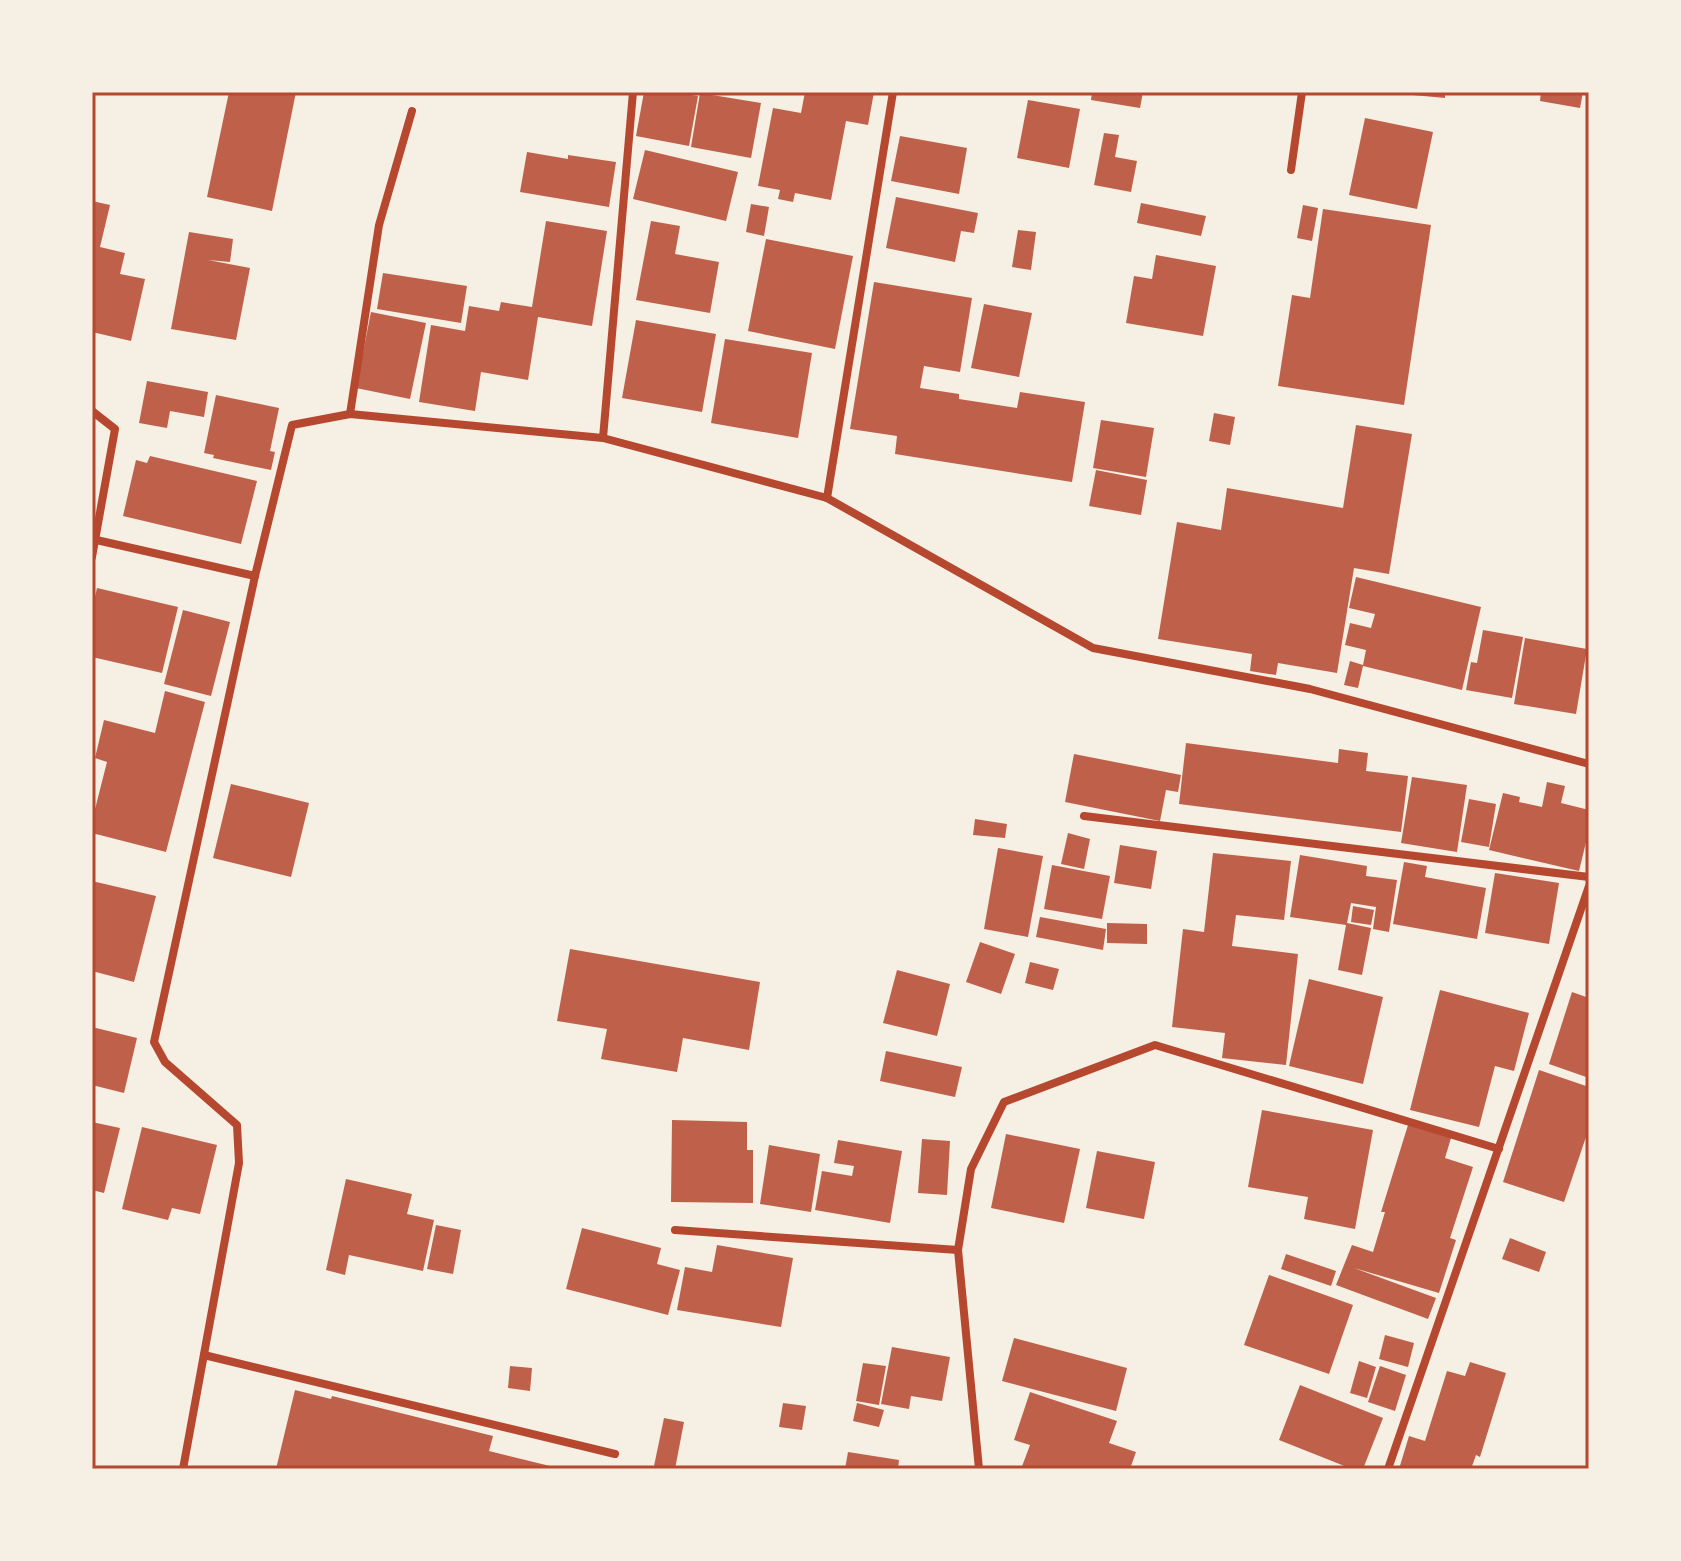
<svg xmlns="http://www.w3.org/2000/svg" width="1681" height="1561" font-family="Inter,sans-serif">
  <style>
    .building { fill: #bf614a }
    .lines { fill: none; stroke-linecap: round; stroke-linejoin: round }
    .minor { stroke: #b5482f; stroke-width: 8 }
    .neatline { fill: none; stroke: #b5482f; stroke-width: 3 }
  </style>
  <rect width="100%" height="100%" fill="#f6efe4"/>
  <g class="building">
    <path d="M229 92H296L272 211 207 197Z"/>
    <path d="M644 92H674L698 96 689 146 636 136Z"/>
    <path d="M805 92H874L868 125 846 121 831 200 795 193 793 202 778 199 780 190 758 186 773 108 801 113Z"/>
    <path d="M1092 92H1143L1140 108 1091 100Z"/>
    <path d="M1402 92H1445V98L1402 94Z"/>
    <path d="M1541 92H1583L1580 108 1540 101Z"/>
    <path d="M700 93 761 103 751 158 691 147Z"/>
    <path d="M1028 100 1080 109 1069 168 1017 158Z"/>
    <path d="M1365 118 1433 132 1417 209 1349 195Z"/>
    <path d="M1104 133 1119 135 1115 157 1137 161 1131 192 1094 185Z"/>
    <path d="M900 136 967 148 959 194 891 181Z"/>
    <path d="M645 150 738 172 726 221 633 199Z"/>
    <path d="M527 152 568 159V155L616 162 609 207 520 192Z"/>
    <path d="M896 197 978 213 974 233 961 231 955 262 886 248Z"/>
    <path d="M92 201 110 205 100 247 125 253 120 274 145 279 131 341 92 332Z"/>
    <path d="M1141 203 1206 216 1201 236 1137 223Z"/>
    <path d="M751 204 769 207 764 236 746 232Z"/>
    <path d="M1303 205 1318 208 1312 241 1297 238Z"/>
    <path d="M1323 209 1431 225 1404 405 1278 386 1292 295 1310 298Z"/>
    <path d="M546 221 607 231 592 326 538 317 528 380 481 372 475 411 419 402 431 325 465 331 469 306 499 311 501 302 532 307Z"/>
    <path d="M651 221 680 226 675 254 719 262 710 313 636 300Z"/>
    <path d="M1018 230 1036 232 1031 270 1012 267Z"/>
    <path d="M189 232 233 239 230 262 208 260 250 268 236 340 171 329Z"/>
    <path d="M766 239 853 256 835 349 748 331Z"/>
    <path d="M1156 255 1216 266 1203 336 1126 323 1134 276 1152 279Z"/>
    <path d="M383 273 467 286 461 323 377 309Z"/>
    <path d="M874 282 972 298 960 372 924 366 920 388 959 394V399L1017 408 1020 392 1085 402 1072 482 895 454 897 436 850 429Z"/>
    <path d="M984 304 1032 313 1019 377 971 368Z"/>
    <path d="M371 312 426 323 410 399 356 388Z"/>
    <path d="M636 320 716 334 702 412 622 398Z"/>
    <path d="M725 339 812 353 798 438 711 423Z"/>
    <path d="M147 381 208 392 204 417 170 411 167 428 139 423Z"/>
    <path d="M216 395 279 408 270 451 275 452 271 470 213 458 214 455 204 453Z"/>
    <path d="M1214 413 1235 417 1230 445 1209 441Z"/>
    <path d="M1101 420 1154 428 1146 477 1093 468Z"/>
    <path d="M1356 425 1412 434 1389 574 1354 568 1337 673 1278 663 1276 675 1250 671 1252 654 1158 639 1177 522 1221 530 1227 488 1343 508Z"/>
    <path d="M150 456 257 481 241 544 123 516 136 460 147 463Z"/>
    <path d="M1096 470 1147 480 1141 515 1089 506Z"/>
    <path d="M1356 577 1481 607 1462 690 1363 666 1358 688 1344 685 1350 661 1363 665 1366 650 1345 645 1350 623 1371 628 1375 614 1349 608Z"/>
    <path d="M97 588 178 607 162 673 92 657V609Z"/>
    <path d="M183 610 230 622 211 696 164 684Z"/>
    <path d="M1483 630 1523 637 1512 698 1466 690 1471 662 1477 663Z"/>
    <path d="M1525 638 1587 649 1576 714 1514 704Z"/>
    <path d="M165 691 205 702 166 852 92 833V821L107 762 95 758 104 720 155 733Z"/>
    <path d="M1186 743 1338 763 1339 749 1368 753 1366 771 1408 776 1401 832 1179 804Z"/>
    <path d="M1074 754 1181 775 1178 792 1166 790 1160 821 1065 802Z"/>
    <path d="M1412 777 1467 785 1457 852 1401 843Z"/>
    <path d="M1547 782 1565 786 1561 803 1589 810V830L1579 871 1489 850 1503 793 1520 797 1519 802 1542 807Z"/>
    <path d="M231 784 309 803 291 877 213 858Z"/>
    <path d="M1469 799 1496 804 1489 847 1461 842Z"/>
    <path d="M975 819 1007 824 1005 838 973 835Z"/>
    <path d="M1068 833 1090 839 1084 869 1061 864Z"/>
    <path d="M1120 845 1157 851 1151 889 1114 883Z"/>
    <path d="M998 848 1043 856 1028 937 984 929Z"/>
    <path d="M1213 853 1291 861 1284 920 1236 915 1232 946 1298 954 1286 1065 1222 1058 1225 1033 1172 1027 1183 929 1204 932Z"/>
    <path d="M1300 855 1367 866 1366 876 1397 880 1389 932 1373 929 1376 907 1351 903 1347 923 1371 928 1362 975 1338 970 1346 925 1290 917Z"/>
    <path d="M1404 862 1427 866 1425 877 1486 888 1477 939 1393 924Z"/>
    <path d="M1052 865 1110 876 1102 919 1044 909Z"/>
    <path d="M1495 873 1559 883 1549 944 1485 933Z"/>
    <path d="M92 881 156 896 134 982 92 971Z"/>
    <path d="M1353 906 1374 910 1371 925 1351 922Z"/>
    <path d="M1040 917 1106 929 1103 950 1036 937Z"/>
    <path d="M1107 923 1147 924V944L1107 943Z"/>
    <path d="M980 942 1015 954 1001 994 966 982Z"/>
    <path d="M570 949 760 982 749 1050 683 1038 677 1072 601 1059 607 1029 557 1021Z"/>
    <path d="M1030 962 1059 969 1053 990 1025 983Z"/>
    <path d="M897 970 950 984 937 1036 883 1023Z"/>
    <path d="M1309 979 1383 997 1363 1084 1289 1066Z"/>
    <path d="M1440 990 1529 1013 1514 1071 1495 1066 1479 1127 1410 1110Z"/>
    <path d="M1572 992 1589 998V1078L1549 1064Z"/>
    <path d="M92 1027 137 1038 124 1093 92 1085Z"/>
    <path d="M886 1051 962 1067 955 1097 880 1081Z"/>
    <path d="M1539 1070 1589 1087V1128L1564 1202 1503 1182Z"/>
    <path d="M1262 1110 1373 1130 1355 1229 1304 1219 1308 1197 1248 1187Z"/>
    <path d="M672 1120 747 1122V1150H753V1203L671 1202Z"/>
    <path d="M92 1122 120 1128 104 1193 92 1190Z"/>
    <path d="M1408 1125 1451 1138 1445 1158 1473 1167 1450 1238 1456 1240 1439 1293 1354 1268 1436 1298 1428 1319 1336 1285 1352 1245 1373 1252 1385 1212H1381Z"/>
    <path d="M142 1127 217 1145 200 1214 172 1208 168 1220 122 1209Z"/>
    <path d="M1006 1134 1080 1149 1064 1223 991 1208Z"/>
    <path d="M922 1139 950 1141 947 1195 918 1193Z"/>
    <path d="M838 1140 902 1151 890 1223 815 1210 822 1171 852 1176 854 1166 834 1163Z"/>
    <path d="M769 1145 820 1154 811 1212 760 1204Z"/>
    <path d="M1097 1151 1155 1162 1144 1219 1086 1208Z"/>
    <path d="M346 1179 412 1194 407 1214 434 1220 423 1271 349 1255 345 1275 326 1270Z"/>
    <path d="M436 1225 461 1230 453 1274 427 1269Z"/>
    <path d="M582 1228 661 1248 657 1264 680 1270 668 1315 566 1289Z"/>
    <path d="M1510 1238 1546 1252 1539 1272 1502 1259Z"/>
    <path d="M717 1245 793 1258 781 1327 677 1310 685 1267 712 1272Z"/>
    <path d="M1286 1254 1336 1271 1331 1286 1281 1269Z"/>
    <path d="M1269 1275 1353 1305 1329 1374 1244 1345Z"/>
    <path d="M1385 1335 1414 1343 1408 1367 1379 1359Z"/>
    <path d="M1014 1338 1127 1368 1116 1411 1002 1381Z"/>
    <path d="M892 1347 950 1357 942 1401 911 1396 909 1409 881 1404Z"/>
    <path d="M1359 1361 1376 1367 1367 1398 1350 1393Z"/>
    <path d="M1470 1362 1506 1373 1480 1457 1476 1455 1471 1469H1399L1409 1436 1425 1441 1447 1371 1465 1376Z"/>
    <path d="M863 1363 886 1366 879 1405 856 1401Z"/>
    <path d="M510 1366 532 1368 530 1391 508 1388Z"/>
    <path d="M1380 1366 1406 1375 1395 1411 1368 1402Z"/>
    <path d="M1300 1385 1383 1418 1363 1469H1352L1279 1440Z"/>
    <path d="M295 1390 331 1399 332 1396 493 1436 489 1451 550 1466V1469H276Z"/>
    <path d="M1030 1392 1117 1421 1109 1443 1136 1452 1130 1469H1021L1030 1445 1014 1440Z"/>
    <path d="M783 1403 806 1406 802 1430 779 1427Z"/>
    <path d="M857 1403 884 1410 879 1427 853 1421Z"/>
    <path d="M664 1418 684 1422 675 1469 654 1466Z"/>
    <path d="M848 1452 899 1460 898 1469H845Z"/>
  </g>
  <g class="lines">
    <g class="minor">
      <path d="M1291 170 1302 92"/>
      <path d="M92 411 115 429 92 557"/>
      <path d="M350 414 379 225 412 111"/>
      <path d="M603 438 633 92"/>
      <path d="M827 498 893 92"/>
      <path d="M92 539 255 576 292 425 350 414 603 438 827 498 1093 648 1310 689 1589 764"/>
      <path d="M1084 816 1589 877"/>
      <path d="M675 1230 958 1250"/>
      <path d="M204 1355 615 1454"/>
      <path d="M183 1469 239 1163 237 1125 165 1062 154 1042 255 576"/>
      <path d="M979 1469 958 1250 971 1169 1004 1102 1155 1045 1499 1149"/>
      <path d="M1388 1469 1589 886"/>
    </g>
  </g>
  <rect width="1681" height="1561" fill="none" stroke="#f6efe4" stroke-width="188"/>
  <rect x="94" y="94" width="1493" height="1373" class="neatline"/>
</svg>
